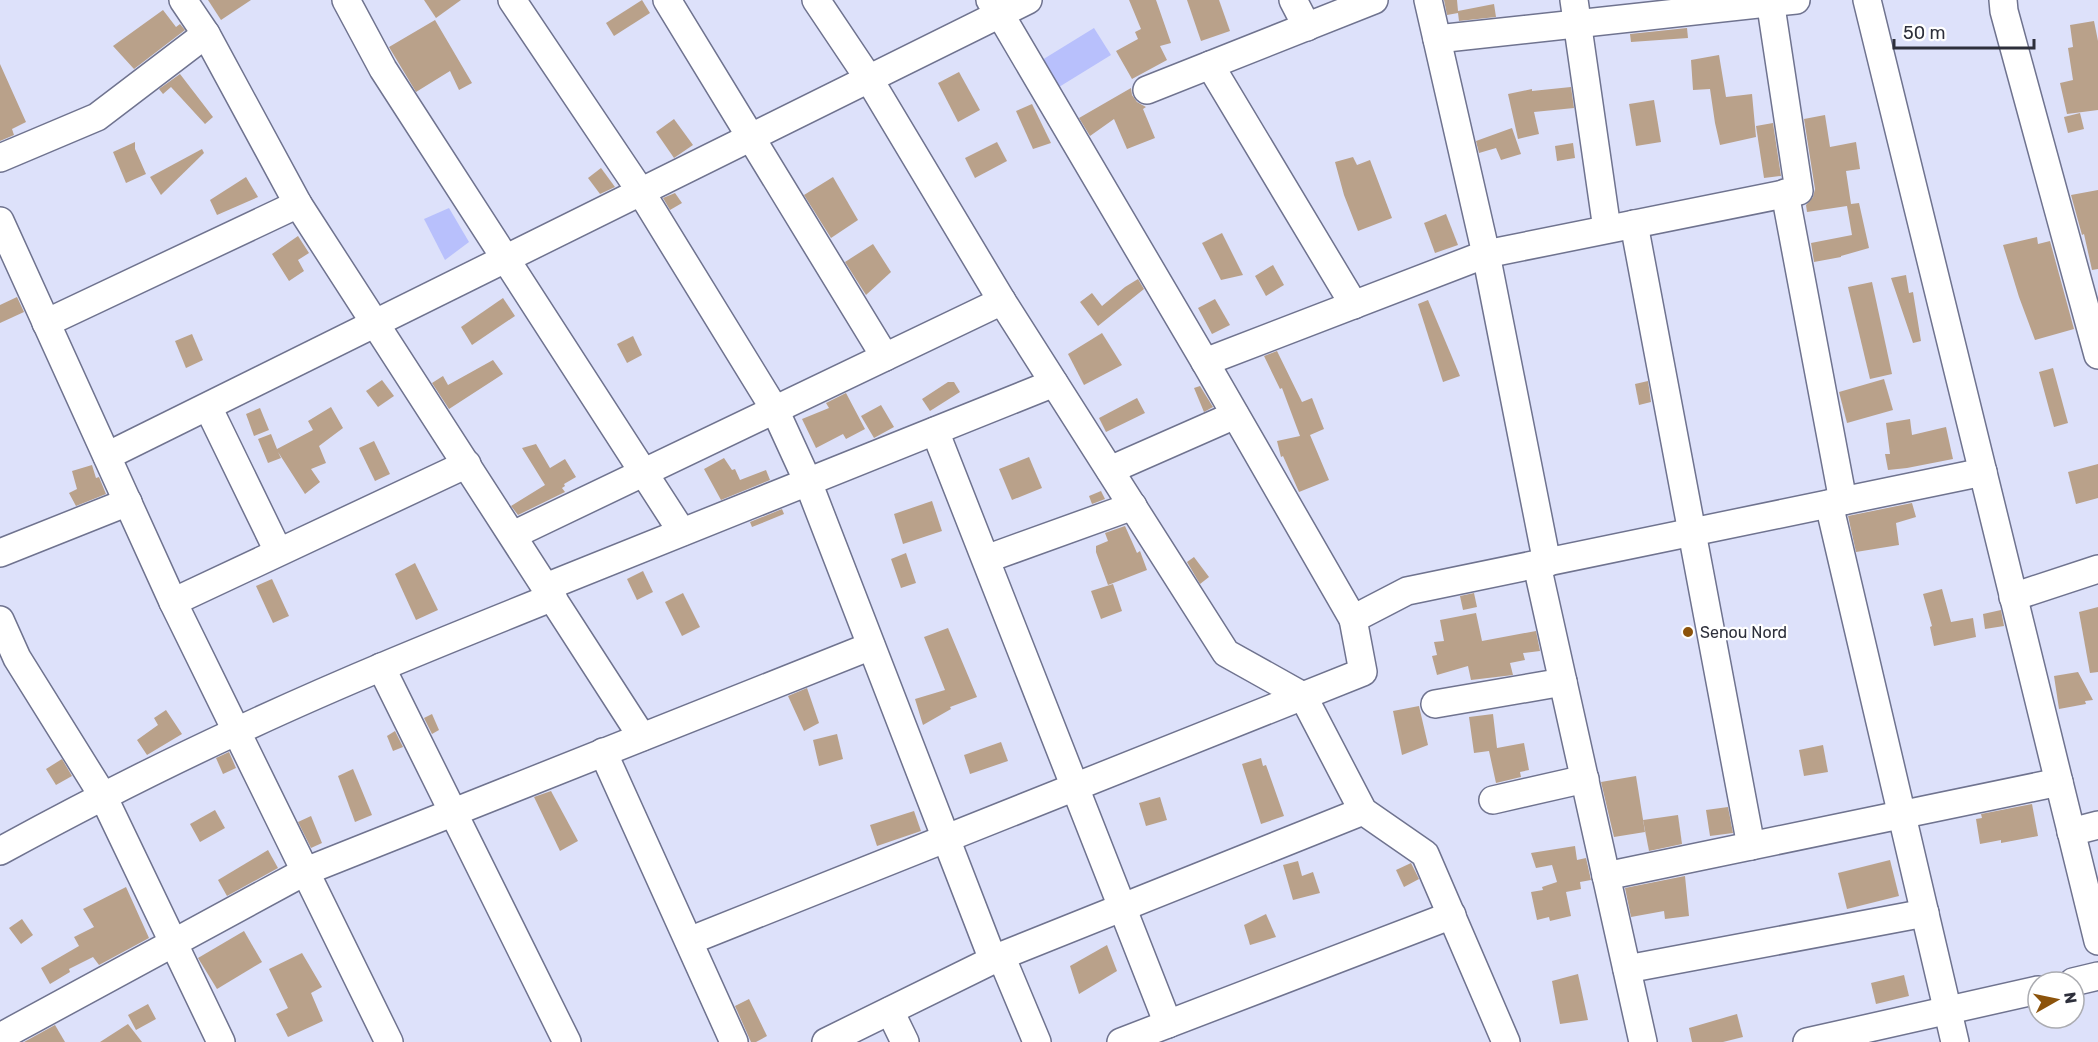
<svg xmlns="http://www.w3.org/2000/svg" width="2098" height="1042" font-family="Rubik,sans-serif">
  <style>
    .green { fill: #b8c0fc }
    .building { fill: #b9a18a }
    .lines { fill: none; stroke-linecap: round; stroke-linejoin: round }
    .minor-casing { stroke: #6f738f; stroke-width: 30 }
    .minor { stroke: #fff; stroke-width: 27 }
    .poi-dot { fill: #8c530b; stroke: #fff; stroke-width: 2 }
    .labels { text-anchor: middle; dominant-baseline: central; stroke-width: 4.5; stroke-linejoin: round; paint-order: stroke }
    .poi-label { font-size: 16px; fill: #2d2f3b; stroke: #fff; text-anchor: start }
  </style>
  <rect width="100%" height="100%" fill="#dde1fa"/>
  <g class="green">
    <path d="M1094 28 1111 55 1059 87 1042 60Z"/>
    <path d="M449 208 469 242 445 260 424 219Z"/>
  </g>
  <g class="building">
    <path d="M208 0H251L221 20Z"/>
    <path d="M424 0H461L436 18Z"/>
    <path d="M642 0 650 13 614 36 606 23Z"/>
    <path d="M1129 0H1156L1171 43 1160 46 1167 60 1132 79 1116 51 1138 39 1135 32 1141 29Z"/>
    <path d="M1187 0H1219L1230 31 1201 41Z"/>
    <path d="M1444 0H1457L1458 11 1494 4 1496 17 1459 21 1458 13 1447 15Z"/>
    <path d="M163 10 176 27 180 24 185 30 134 69 113 46Z"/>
    <path d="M435 20 472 83 459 90 450 71 416 92 389 47Z"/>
    <path d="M2094 21 2098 41V110L2067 114 2060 83 2073 80 2068 48 2073 47 2070 25Z"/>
    <path d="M1687 28 1688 38 1631 42 1630 34Z"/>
    <path d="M1719 55 1726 97 1752 94 1756 137 1720 145 1715 123 1710 89 1693 90 1691 60Z"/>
    <path d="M0 64 26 122 12 129 14 135 0 141Z"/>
    <path d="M959 72 980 110 958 122 938 83Z"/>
    <path d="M180 74 213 117 205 124 171 87 163 94 159 89Z"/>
    <path d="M1571 87 1574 108 1534 112 1539 134 1518 139 1508 94 1532 89V91Z"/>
    <path d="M1131 88 1132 95 1137 102 1146 107 1143 109 1155 138 1127 149 1114 119 1090 136 1079 118Z"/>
    <path d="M1654 100 1661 142 1636 146 1629 104Z"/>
    <path d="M1032 104 1051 143 1033 149 1016 111Z"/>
    <path d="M2080 113 2084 129 2068 133 2064 117Z"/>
    <path d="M1825 115 1830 147 1856 142 1860 169 1846 171 1851 204 1859 203 1869 248 1841 256V257L1814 262 1811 243 1852 235 1847 206 1807 212 1806 205 1813 197 1815 189 1804 119Z"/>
    <path d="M674 119 693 145 674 158 656 132Z"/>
    <path d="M1773 123 1781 176 1764 178 1756 126Z"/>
    <path d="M1512 128 1521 154 1501 160 1496 148 1479 153 1476 141Z"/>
    <path d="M135 142V149L146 174 126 183 113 152Z"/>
    <path d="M997 142 1007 161 975 178 965 158Z"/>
    <path d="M1573 143 1575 158 1557 161 1555 146Z"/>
    <path d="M202 149 204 153 161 195 150 177Z"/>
    <path d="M1353 157 1357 165 1370 160 1392 218 1358 231 1344 195 1335 162Z"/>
    <path d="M601 168 615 187 600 194 588 178Z"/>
    <path d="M246 177 258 197 217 215 210 200Z"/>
    <path d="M833 177 858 220 831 238 804 195Z"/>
    <path d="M2098 190V269L2092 270 2084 234 2082 235 2071 195Z"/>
    <path d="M675 193 682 203 670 210 663 198Z"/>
    <path d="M1446 214 1458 245 1435 253 1424 223Z"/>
    <path d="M1222 233 1243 275 1221 280 1202 243Z"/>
    <path d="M298 236 309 253 298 260 304 271 289 281 272 254Z"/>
    <path d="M2037 237 2038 244 2050 241 2074 329 2035 340 2019 297 2003 245Z"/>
    <path d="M873 244 891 272 866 295 845 262Z"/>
    <path d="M1273 265 1284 285 1266 296 1255 276Z"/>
    <path d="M1906 275 1909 293 1913 292 1921 341 1913 343 1891 278Z"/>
    <path d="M1138 279 1144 289 1098 326 1080 302 1092 293 1102 306 1125 287Z"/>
    <path d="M1872 282 1892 374 1870 379 1848 287Z"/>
    <path d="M17 297 24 312 0 323V305Z"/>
    <path d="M503 298 515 316 472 345 461 327Z"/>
    <path d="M1215 299 1230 325 1212 334 1198 308Z"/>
    <path d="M1428 300 1460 376 1443 382 1418 304Z"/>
    <path d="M1102 333 1122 365 1084 385 1068 354Z"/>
    <path d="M192 334 203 360 186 368 175 341Z"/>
    <path d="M633 336 642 355 627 363 617 344Z"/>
    <path d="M1277 351 1302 402 1312 398 1324 429 1310 435 1329 480 1299 492 1283 456 1281 457 1277 441 1300 436 1282 388 1280 389 1264 356Z"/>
    <path d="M493 360 503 374 449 409 432 383 443 376 448 385Z"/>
    <path d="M2053 368 2068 423 2054 427 2039 372Z"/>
    <path d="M1884 379 1893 410 1847 423 1839 392Z"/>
    <path d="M382 380 394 396 378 407 366 391Z"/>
    <path d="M1648 381 1651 402 1639 405 1635 384Z"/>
    <path d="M948 382H954L960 392 930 411 922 399Z"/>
    <path d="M1200 386 1213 407 1204 412 1194 388Z"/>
    <path d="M846 393 865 429 846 439 843 434 816 448 802 419 829 408 826 403Z"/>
    <path d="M1137 398 1145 413 1106 432 1099 418Z"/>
    <path d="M881 405 894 427 874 438 861 416Z"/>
    <path d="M331 407 343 428 319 446 326 463 311 469 320 482 305 494 278 452 281 458 268 463 258 439 271 434 277 449 313 430 308 421Z"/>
    <path d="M260 408 269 430 254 436 246 414Z"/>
    <path d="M1910 419 1912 435 1946 427 1953 459 1907 468 1888 470 1885 454H1890L1886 423Z"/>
    <path d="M374 441 390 474 375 481 359 448Z"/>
    <path d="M536 444 550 468 565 459 576 477 564 484 565 486 562 488 565 492 518 515 511 506 545 485 522 448Z"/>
    <path d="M1029 457 1042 488 1012 500 999 469Z"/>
    <path d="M724 458 732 470 735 469 740 480 766 470 770 480 721 500 704 469Z"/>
    <path d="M2098 464V498L2076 504 2068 472Z"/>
    <path d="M92 465 96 478 99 477 106 494 76 506 69 493 77 489 72 471Z"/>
    <path d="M1101 491 1105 499 1092 504 1089 496Z"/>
    <path d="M932 501 942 531 903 544 894 514Z"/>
    <path d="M1912 503 1916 517 1896 523 1899 545 1856 552 1848 516Z"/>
    <path d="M782 509 784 514 752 527 750 522Z"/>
    <path d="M1125 526 1137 553 1140 551 1147 570 1108 585 1096 552V546L1108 541 1105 533Z"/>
    <path d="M906 553 916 583 901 588 891 559Z"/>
    <path d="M1194 557 1209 577 1200 584 1187 562Z"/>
    <path d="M415 563 438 610 416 620 395 574Z"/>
    <path d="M643 571 653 592 637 600 627 579Z"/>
    <path d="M272 579 289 616 273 623 256 586Z"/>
    <path d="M1113 584 1122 611 1101 619 1091 591Z"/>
    <path d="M1942 589 1951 622 1973 618 1976 637 1934 646 1930 627 1932 626 1923 594Z"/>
    <path d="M683 593 700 627 682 636 665 602Z"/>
    <path d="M1474 593 1477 607 1463 610 1460 596Z"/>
    <path d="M2098 607V672L2090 673 2079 612Z"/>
    <path d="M2001 610 2004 626 1985 629 1983 614Z"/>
    <path d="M1476 613 1482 641 1536 631 1540 651 1523 653 1525 660 1510 663 1513 675 1471 680 1468 666 1437 675 1432 656 1437 655 1434 642 1444 641 1440 620Z"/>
    <path d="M948 628 977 697 950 707 951 709 923 725 915 699 945 690 924 637Z"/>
    <path d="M2078 672 2093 700 2085 701 2086 704 2059 709 2054 676Z"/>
    <path d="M807 688 819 723 804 731 788 696Z"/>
    <path d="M1419 706 1428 745 1402 755 1393 711Z"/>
    <path d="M166 710 182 734 147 755 137 740 158 725 154 718Z"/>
    <path d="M432 714 439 730 432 734 424 718Z"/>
    <path d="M1493 714 1497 748 1524 743 1529 770 1520 772 1521 777 1496 783 1489 751 1474 753 1469 717Z"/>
    <path d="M395 731 403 747 393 751 387 736Z"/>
    <path d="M837 734 843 759 819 766 813 740Z"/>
    <path d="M1001 742 1008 761 970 774 964 755Z"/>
    <path d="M1823 745 1828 772 1804 776 1799 750Z"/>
    <path d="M229 752 236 768 223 774 216 758Z"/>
    <path d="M1261 758 1263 766 1266 765 1284 816 1261 824 1242 764Z"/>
    <path d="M62 759 72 776 56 785 46 769Z"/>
    <path d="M353 769 372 815 355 822 338 776Z"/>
    <path d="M1636 776 1645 832 1614 837 1601 782Z"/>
    <path d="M551 791 578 841 560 851 534 797Z"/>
    <path d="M1160 797 1167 820 1146 826 1139 803Z"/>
    <path d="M2032 804 2038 836 2001 843V840L1980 844 1976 819 1982 818 1981 814Z"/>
    <path d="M1728 807 1733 833 1710 836 1706 810Z"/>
    <path d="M215 810 225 828 200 842 190 824Z"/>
    <path d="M914 811 921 831 877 846 870 825Z"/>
    <path d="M1678 815 1682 844 1649 851 1643 820Z"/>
    <path d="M311 816 322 843 311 848 298 822Z"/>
    <path d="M1575 846 1577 860 1586 858 1591 880 1580 882 1581 889 1566 892 1571 916 1550 921 1549 917 1537 920 1531 892 1543 890 1542 887 1557 882 1552 865 1536 868 1531 853Z"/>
    <path d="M268 850 278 868 227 896 218 880Z"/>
    <path d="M1890 860 1899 896 1847 909 1838 873Z"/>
    <path d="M1298 861 1302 876 1313 872 1320 893 1293 900 1283 865Z"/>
    <path d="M1411 863 1419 879 1404 887 1396 870Z"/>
    <path d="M1685 876 1689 916 1665 919 1664 911 1631 917 1625 888Z"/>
    <path d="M126 887 149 938 99 965 93 957 69 969 70 972 50 984 41 968 79 946 74 937 94 927 83 909Z"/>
    <path d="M1266 914 1276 937 1250 945 1244 925Z"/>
    <path d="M22 919 33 935 21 944 9 928Z"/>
    <path d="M244 931 262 962 217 989 198 958Z"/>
    <path d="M1107 945 1117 971 1079 994 1070 966Z"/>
    <path d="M302 953 322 987 311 993 323 1021 288 1037 276 1014 288 1008 269 969Z"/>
    <path d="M1578 974 1588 1020 1560 1024 1552 981Z"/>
    <path d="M1904 975 1909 996 1876 1004 1871 983Z"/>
    <path d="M749 999 767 1036 756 1042H751L735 1006Z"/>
    <path d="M148 1004 156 1019 136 1030 128 1015Z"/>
    <path d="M1737 1014 1743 1037 1723 1042H1692L1689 1028Z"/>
    <path d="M128 1024 142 1042H100Z"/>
    <path d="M55 1025 65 1042H24Z"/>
  </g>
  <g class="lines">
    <defs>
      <g id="minor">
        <path d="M183 0 206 34 298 204 642 737"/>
        <path d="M346 0 383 69 682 532"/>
        <path d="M512 0 641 192 775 410 808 482 993 960"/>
        <path d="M667 0 885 357"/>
        <path d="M816 0 869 79 1002 301 1226 653 1303 696 1363 811 1425 854 1506 1042"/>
        <path d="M990 0 1000 14 1205 362 1353 619"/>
        <path d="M1293 0 1307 27"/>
        <path d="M1428 0 1486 254 1547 563"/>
        <path d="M1574 0 1607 229"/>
        <path d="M1867 0 2098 941"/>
        <path d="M2003 0 2004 11 2098 355"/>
        <path d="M1437 39 1796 0"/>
        <path d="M1210 65 1354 305"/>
        <path d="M1147 90 1374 0"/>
        <path d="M0 158 97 117 206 34"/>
        <path d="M1785 193 1843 501"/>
        <path d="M0 221 173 602 389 1042"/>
        <path d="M1634 224 1751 846"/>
        <path d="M46 323 298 204"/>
        <path d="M1205 362 1486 254 1799 191 1770 0"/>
        <path d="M208 407 278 551"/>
        <path d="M935 431 1168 1024"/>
        <path d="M107 456 1028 0"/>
        <path d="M1110 470 1235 415"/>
        <path d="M1829 504 1955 1042"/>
        <path d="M513 535 1002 301"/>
        <path d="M0 553 128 502"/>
        <path d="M986 559 1133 506"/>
        <path d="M1537 565 1643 1042"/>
        <path d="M546 587 1054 383"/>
        <path d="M2013 597 2098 569"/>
        <path d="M173 602 467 464"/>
        <path d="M0 620 17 658 103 796 221 1042"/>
        <path d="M381 667 567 1042"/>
        <path d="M1435 704 1563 682"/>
        <path d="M603 752 734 1042"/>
        <path d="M1493 800 1585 779"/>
        <path d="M2071 832 2098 825"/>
        <path d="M0 851C77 809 155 769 235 732 339 683 446 640 553 597"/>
        <path d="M1606 876 2059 782"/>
        <path d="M689 941 1363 672 1353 619 1407 591 1983 472"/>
        <path d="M1001 956 1037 1042"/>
        <path d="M1627 969 1925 913"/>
        <path d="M2073 982 2098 976"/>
        <path d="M890 1011 905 1042"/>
        <path d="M0 1037 306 871 871 646"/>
        <path d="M826 1042 1001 956 1363 811"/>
        <path d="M1121 1042 1452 915"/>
        <path d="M1807 1042 2038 990"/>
      </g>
    </defs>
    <use href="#minor" class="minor-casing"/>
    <use href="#minor" class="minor"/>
  </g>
  <circle class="poi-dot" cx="1688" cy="632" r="6"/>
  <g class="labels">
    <g class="poi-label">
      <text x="1700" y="632">Senou Nord</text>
    </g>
  </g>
  <g transform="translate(2056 1000) rotate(81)"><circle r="28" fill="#ffffff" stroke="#abacb1" stroke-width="1.5"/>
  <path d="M0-4.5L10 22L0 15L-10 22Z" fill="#8c530b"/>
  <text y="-9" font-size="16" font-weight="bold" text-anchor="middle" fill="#2d2f3b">N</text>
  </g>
  <path d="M1894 39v9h140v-9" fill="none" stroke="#2d2f3b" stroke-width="3"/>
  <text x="1903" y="39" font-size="18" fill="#2d2f3b" stroke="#ffffff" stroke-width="4.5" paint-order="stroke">50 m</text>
</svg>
